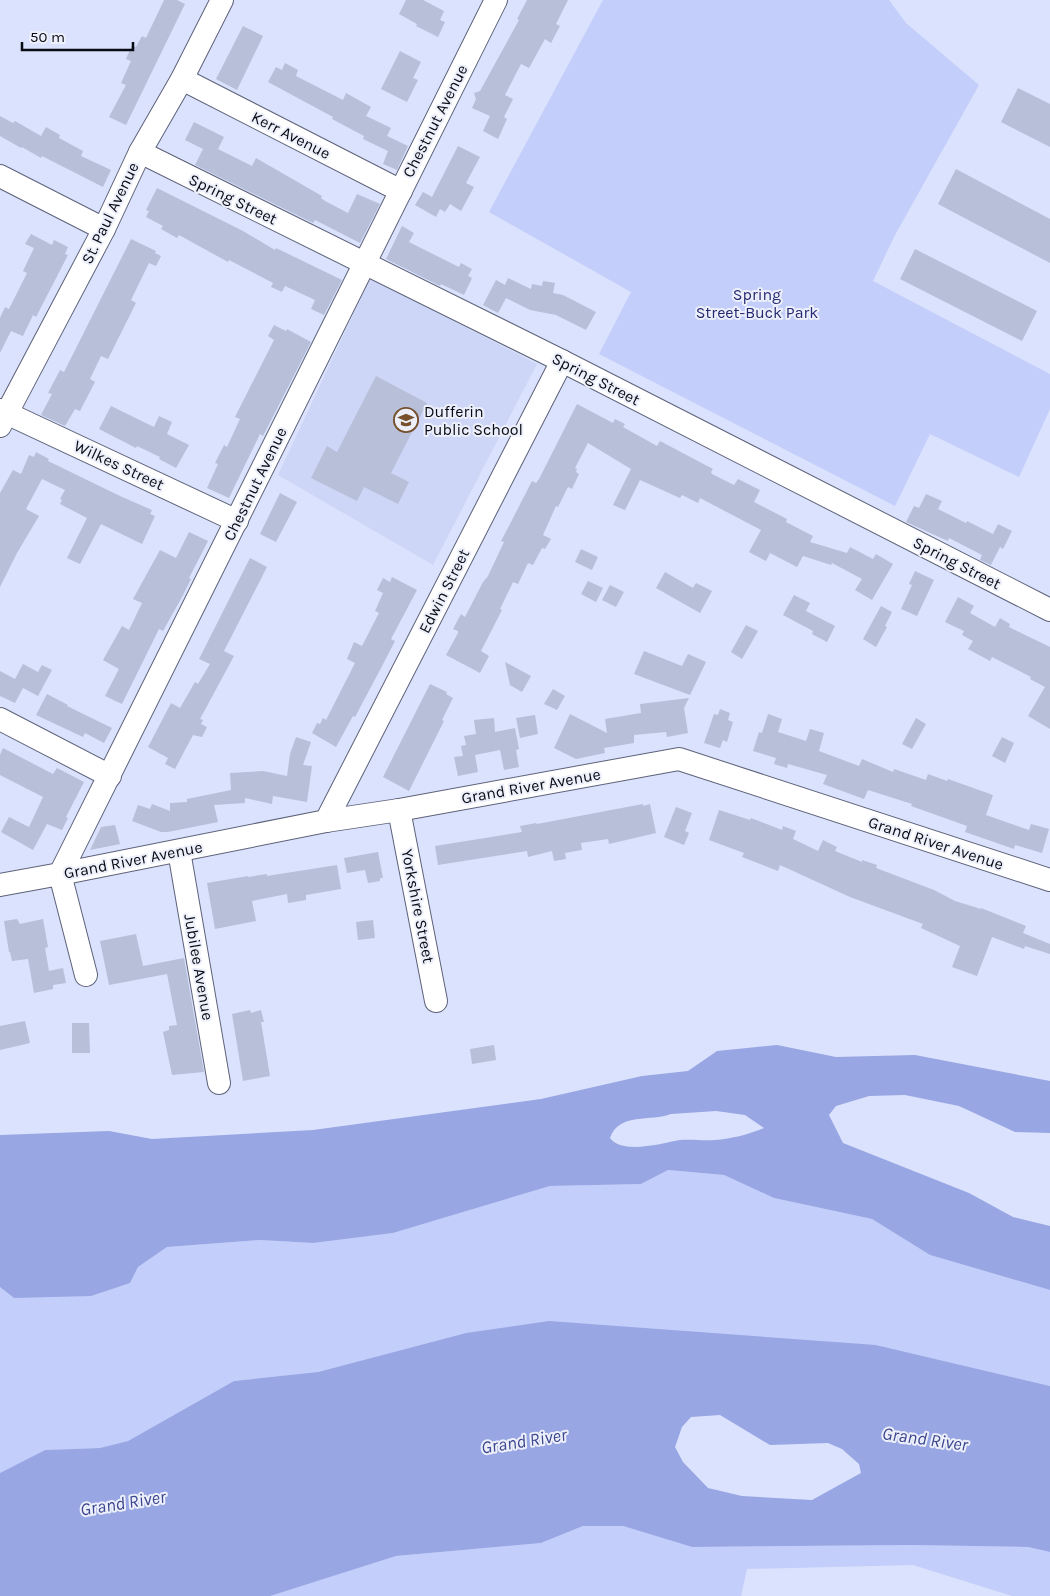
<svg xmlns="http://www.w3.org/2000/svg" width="1050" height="1596" font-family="Karla,sans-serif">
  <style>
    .built { fill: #ced6f7 }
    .green { fill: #c3cefa }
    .water { fill: #98a6e3; fill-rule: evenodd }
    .building { fill: #b8bfd8 }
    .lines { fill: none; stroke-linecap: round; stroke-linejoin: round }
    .minor-casing { stroke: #5d6279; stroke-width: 24 }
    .minor { stroke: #fff; stroke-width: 22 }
    .labels { text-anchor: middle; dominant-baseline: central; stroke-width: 4; stroke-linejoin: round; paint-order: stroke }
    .street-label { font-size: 16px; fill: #090b14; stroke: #edf0fb }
    .park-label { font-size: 16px; fill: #252b71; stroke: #edf0fb }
    .poi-label { font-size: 16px; fill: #090b14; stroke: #edf0fb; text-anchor: start }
    .water-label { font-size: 18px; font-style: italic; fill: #3b468e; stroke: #edf0fb }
  </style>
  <rect width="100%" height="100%" fill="#dbe2fd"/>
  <path class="built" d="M370 278 537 364 433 565 278 475Z"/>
  <g class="green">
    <path d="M603 0H889L906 23 979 85 895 235 873 281 1050 374V409L1019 477 930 434 895 506 599 354 631 292 489 212Z"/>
    <path d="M668 1170 724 1175 774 1198 872 1219 930 1255 1050 1290V1386L876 1345 466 1333 318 1372 234 1381 128 1441 100 1448 45 1450 0 1473V1287L14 1298 130 1283 138 1267 167 1247 260 1240 313 1243 393 1233 550 1186 641 1184Z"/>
    <path d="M583 1526H623L692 1547 911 1545 1028 1547 1050 1552V1596H1012L913 1565 747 1569 741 1596H268L396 1556 541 1543Z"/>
  </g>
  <g class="water">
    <path d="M777 1045 836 1057 915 1055 1050 1081V1133L1015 1132 959 1106 905 1095 869 1096 836 1106 829 1115 843 1143 969 1193 1013 1217 1050 1226V1290L930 1255 872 1219 774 1198 724 1175 668 1170 641 1184 550 1186 393 1233 313 1243 260 1240 167 1247 138 1267 130 1283 91 1296 14 1298 0 1287V1135L109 1131 152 1139 313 1130 541 1099 642 1076 688 1071 717 1051ZM716 1111 745 1115 764 1128C749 1134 732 1139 715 1140 704 1141 692 1139 680 1140 663 1143 622 1155 610 1138 619 1112 651 1122 671 1114Z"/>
    <path d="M549 1321 876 1345 1050 1386V1552L1028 1547 911 1545 692 1547 623 1526H583L541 1543 396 1556 270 1596H0V1473L45 1450 100 1448 128 1441 234 1381 318 1372 466 1333ZM720 1415 770 1445 828 1443 842 1449 859 1464 861 1473 812 1500 742 1496 708 1488 683 1462 675 1447 682 1427 691 1417Z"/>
  </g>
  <g class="building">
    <path d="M164 0H177L185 4 126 125 109 117 126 85 121 83 131 61 126 59 132 45 136 47 142 36 146 38Z"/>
    <path d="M406 0H423L444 11 440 20 445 22 438 37 416 26 417 24 399 14Z"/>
    <path d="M527 0H568L556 24 560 26 551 43 545 39 529 68 521 64 505 95 513 99 504 117 507 119 498 139 483 131 490 116 472 108 476 99 474 93 480 91 519 20 517 19Z"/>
    <path d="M243 26 263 36 237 90 216 79Z"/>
    <path d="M400 51 421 62 413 78 418 80 407 102 381 89Z"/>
    <path d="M285 63 298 70 296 76 343 100 346 93 371 107 366 116 391 128 387 136 408 146 397 170 383 164 388 151 363 139 364 136 332 119 333 117 268 82 276 67 282 70Z"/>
    <path d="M1018 88 1050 104V147L1001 122Z"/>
    <path d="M0 116 13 123 15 121 41 136 46 127 60 135 59 138 83 151 81 156 111 170 103 187 42 156 41 158 22 147 21 148 0 136Z"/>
    <path d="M194 122 224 137 218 149 252 166 256 158 322 196 321 198 325 201 348 213 357 194 380 204 360 243 315 220 313 223 195 165 203 149 185 140Z"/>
    <path d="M458 146 480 157 466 183 474 187 461 211 450 204 445 212 440 209 436 217 415 205 423 192 432 197Z"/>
    <path d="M956 169 1050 219V263L938 204Z"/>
    <path d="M157 188 243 231 275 250 276 248 342 280 324 315 311 309 315 300 285 286 282 292 271 287 273 283 229 260 228 262 179 235 177 238 161 229 163 226 146 217 149 211 146 210Z"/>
    <path d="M402 226 414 233 409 242 459 267 461 263 472 269 468 276 472 278 464 295 441 284 440 286 386 259Z"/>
    <path d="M31 234 52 245 54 240 68 247 65 254 68 255 36 317 33 315 23 336 11 331 0 353V318L5 307 9 309 27 273 23 271 34 248 25 244Z"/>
    <path d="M131 239 156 251 155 253 161 256 156 266 149 263 131 300 136 303 108 359 101 356 90 379 95 382 80 411 75 409 65 426 41 415 52 394 48 393 60 370 64 372Z"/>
    <path d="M915 249 1037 311 1022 341 900 279Z"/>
    <path d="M508 278 531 289 532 284 542 286 543 281 555 283 553 293 563 295 596 312 586 330 556 315 530 310 506 298 498 313 483 305 496 280 505 285Z"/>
    <path d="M274 325 286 331 287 329 311 342 263 436 260 434 229 498 207 488 218 464 215 463 224 445 227 447 240 419 235 417 274 340 268 336Z"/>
    <path d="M376 376 427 403 391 473 409 482 398 504 364 487 357 501 311 478 327 446 337 452Z"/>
    <path d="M577 404 613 423 615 419 625 424 623 427 657 446 660 441 713 469 711 472 712 474 734 485 738 479 760 490 754 502 787 519 786 522 813 536 810 542 847 553 850 547 873 559 876 554 893 564 872 600 855 590 862 579 832 563 831 565 803 556 797 567 770 553 766 561 749 552 761 530 700 498 698 503 682 495 680 498 640 480 625 510 613 505 631 469 588 443 575 468 577 469 576 472 579 474 572 489 568 487 558 507 556 506 543 535 551 539 545 549 542 548 533 565 528 563 518 584 513 582 500 609 502 610 481 651 489 656 480 673 446 655 458 633V631L453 629 461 614 465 617 483 582 488 576 504 542 501 541 511 522 532 481 536 483 539 479Z"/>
    <path d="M111 406 154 427 159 416 172 422 167 434 189 445 176 468 159 459 160 457 137 446 136 448 99 429Z"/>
    <path d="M36 452 49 459 48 461 120 496 152 510 150 514 155 516 142 544 101 524 80 564 67 558 87 518 60 504 62 500 60 499 65 490 42 479 26 509 39 516 17 553 0 587V493L13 470 21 474 29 455 34 457Z"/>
    <path d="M280 493 297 502 276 542 260 534Z"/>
    <path d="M926 494 942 501 938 509 966 523 967 521 993 534 998 524 1012 531 1003 549 1000 547 991 565 980 560 982 555 949 538 948 541 906 522 914 506 919 508Z"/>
    <path d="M189 532 208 541 189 578 191 579 182 597 163 631 159 629 122 704 105 696 119 669 103 660 122 626 129 630 142 603 133 599 160 550 176 558Z"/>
    <path d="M581 549 598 557 592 570 575 562Z"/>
    <path d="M250 558 267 567 224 651 234 656 200 719 203 720 201 724 207 727 202 737 193 735 175 769 165 764 168 758 148 747 171 703 180 708 195 682 198 684 210 664 199 659Z"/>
    <path d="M915 571 934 580 917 616 901 609 912 585 909 584Z"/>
    <path d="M665 572 693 588 696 583 712 591 700 613 656 588Z"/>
    <path d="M392 577 417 590 391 639 395 641 380 670 355 717 353 716 336 747 312 733 317 723 320 724 323 718 326 720 355 663 347 659 354 642 362 646 379 613 375 611 383 593 377 590 383 578 390 582Z"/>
    <path d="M588 581 603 588 596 602 581 594Z"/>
    <path d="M610 585 624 592 616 607 602 600Z"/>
    <path d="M794 595 810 603 806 611 835 626 827 642 812 634 813 631 783 615Z"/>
    <path d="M958 597 974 606 970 613 995 627 1000 618 1010 624 1009 627 1050 647V729L1028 716 1045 687 1030 679 1031 677 992 657 990 661 968 649 973 641 962 635 964 631 945 622Z"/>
    <path d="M881 606 892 612 885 626 887 627 876 647 863 639Z"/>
    <path d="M746 625 758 631 742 659 731 652Z"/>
    <path d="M644 651 682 666 688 654 706 662 690 695 634 674Z"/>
    <path d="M505 662 531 676 522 692 510 685Z"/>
    <path d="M23 664 38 672 42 665 52 670 38 696 23 688 15 703 0 696V671L15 679Z"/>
    <path d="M430 684 447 692 446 694 453 698 442 720 444 721 409 791 383 777Z"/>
    <path d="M553 689 565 696 557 710 544 704Z"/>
    <path d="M47 694 68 705 67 706 112 728 104 743 85 733 83 737 36 715Z"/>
    <path d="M689 698 684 708 688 733 667 737 666 732 634 735V743L604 748 605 753 576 759 554 748 570 714 607 733 605 719 641 713 640 704Z"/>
    <path d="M720 709 730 713 728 720 733 722 727 742 723 740 720 748 704 743 714 714 718 715Z"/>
    <path d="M768 714 782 719 778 732 806 741 810 729 824 733 819 751 859 766 862 759 893 772 894 769 926 780 928 774 947 781 948 779 993 795 986 815 1029 830 1031 824 1049 829 1042 853 1015 845 1014 849 965 832 967 826 911 806 912 804 868 790 864 799 823 784 827 775 788 764 787 768 774 764 776 758 753 751 759 732 762 733Z"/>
    <path d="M535 715 538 734 520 738 516 718Z"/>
    <path d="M494 718 495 732 515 728 519 749 516 750 519 767 504 770 500 750 475 755 478 772 458 776 454 757 463 756 461 746 466 745 464 736 476 734 474 720Z"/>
    <path d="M916 718 926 724 912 749 902 744Z"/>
    <path d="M296 737 311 742 303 765 312 766 307 802 273 796 272 804 245 798V803L214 805 218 822 168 832H161L132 821 138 805 150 809 152 804 170 811V803L187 802V799L231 790 230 773 263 771 287 776 290 754Z"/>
    <path d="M1002 737 1014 743 1005 763 992 756Z"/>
    <path d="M3 748 53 774 57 768 84 782 66 817 68 818 62 830 47 824 33 850 1 832 9 817 29 827 43 797 0 775V755Z"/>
    <path d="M643 804V806L650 804 656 833 609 844 608 839 581 843 582 850 565 853 566 859 554 861 552 851 528 857 527 851 438 865 435 846 522 832 520 826 536 823 537 824Z"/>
    <path d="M676 807 692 813 685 831 689 833 684 845 664 837Z"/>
    <path d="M719 810 750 820 751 818 782 830 783 826 796 831 793 839 818 851 823 840 837 847 835 851 862 862V860L877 865 876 868 934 890 955 901 981 909V908L1026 926 1023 933 1050 944V954L1025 946 1024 949 992 937 977 976 952 967 960 946 921 928 923 924 850 897 780 865 778 871 742 857 744 853 709 840Z"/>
    <path d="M115 825 120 844 90 850 101 827Z"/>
    <path d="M378 852 383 878H380V881L368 883 365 870 347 873 344 858Z"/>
    <path d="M337 865 341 889 306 895V900L288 903 287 894 252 901 256 921 215 929 207 883 248 876V877L267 874V876Z"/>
    <path d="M17 919 20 924 43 919 48 947 45 948 49 971 63 968 66 983 53 985V989L34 993 28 959 12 961 10 952H9L4 921Z"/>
    <path d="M373 920 375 938 358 940 356 922Z"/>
    <path d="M136 934 143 966 184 958 204 1072 172 1075 163 1032 169 1030V1026L177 1025 167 974 109 985 100 941Z"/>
    <path d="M250 1010 251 1013 261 1010 264 1022H261L270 1076 243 1081 232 1014Z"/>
    <path d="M25 1021 30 1043 0 1050V1026Z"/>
    <path d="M72 1023H89L90 1053H72Z"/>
    <path d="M494 1045 496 1060 472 1064 470 1049Z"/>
  </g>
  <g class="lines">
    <defs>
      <g id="minor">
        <path d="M182 79 401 191"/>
        <path d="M140 152 562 361 1050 610"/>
        <path d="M0 176 104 229"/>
        <path d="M0 410 237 521"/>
        <path d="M0 426 104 229 140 152 182 79 222 0"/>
        <path d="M0 719 110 776"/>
        <path d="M399 810 436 1001"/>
        <path d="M326 821 562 361"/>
        <path d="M179 851 219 1083"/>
        <path d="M0 885 60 874 326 821 399 810 679 759 1050 880"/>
        <path d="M86 975 60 874 496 0"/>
      </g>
    </defs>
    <use href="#minor" class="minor-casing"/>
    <use href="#minor" class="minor"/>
  </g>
  <defs>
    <symbol id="school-ring" viewBox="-11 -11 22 22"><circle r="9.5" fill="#edf0fb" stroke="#76512c" stroke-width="1.5"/><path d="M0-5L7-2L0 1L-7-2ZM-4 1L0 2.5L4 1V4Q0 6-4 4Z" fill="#76512c"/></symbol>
  </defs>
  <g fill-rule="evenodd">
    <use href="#school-ring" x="392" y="406" width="28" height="28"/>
  </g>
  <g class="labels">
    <g class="street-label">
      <text transform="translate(435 121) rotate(-63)">Chestnut Avenue</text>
      <text transform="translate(291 135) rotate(27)">Kerr Avenue</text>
      <text transform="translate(233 199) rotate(26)">Spring Street</text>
      <text transform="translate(110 213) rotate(-64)">St. Paul Avenue</text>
      <text transform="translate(596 379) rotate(27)">Spring Street</text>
      <text transform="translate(119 465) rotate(25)">Wilkes Street</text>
      <text transform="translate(255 484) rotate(-64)">Chestnut Avenue</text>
      <text transform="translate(957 563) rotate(27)">Spring Street</text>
      <text transform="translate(444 591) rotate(-63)">Edwin Street</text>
      <text transform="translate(531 786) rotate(-10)">Grand River Avenue</text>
      <text transform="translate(936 843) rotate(18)">Grand River Avenue</text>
      <text transform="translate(133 860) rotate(-11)">Grand River Avenue</text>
      <text transform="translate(418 906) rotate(79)">Yorkshire Street</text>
      <text transform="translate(199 967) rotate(80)">Jubilee Avenue</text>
    </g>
    <g class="park-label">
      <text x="757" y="294">Spring<tspan x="757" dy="18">Street-Buck Park</tspan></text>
    </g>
    <g class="poi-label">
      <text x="424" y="411">Dufferin<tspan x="424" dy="18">Public School</tspan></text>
    </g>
    <g class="water-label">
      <text transform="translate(925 1439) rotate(8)">Grand River</text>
      <text transform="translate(524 1441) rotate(-9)">Grand River</text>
      <text transform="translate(123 1503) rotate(-9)">Grand River</text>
    </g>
  </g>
  <path d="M22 42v8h111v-8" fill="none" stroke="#090b14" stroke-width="2.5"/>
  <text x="30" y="42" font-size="15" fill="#090b14" stroke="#edf0fb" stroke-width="4" paint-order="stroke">50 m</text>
</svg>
